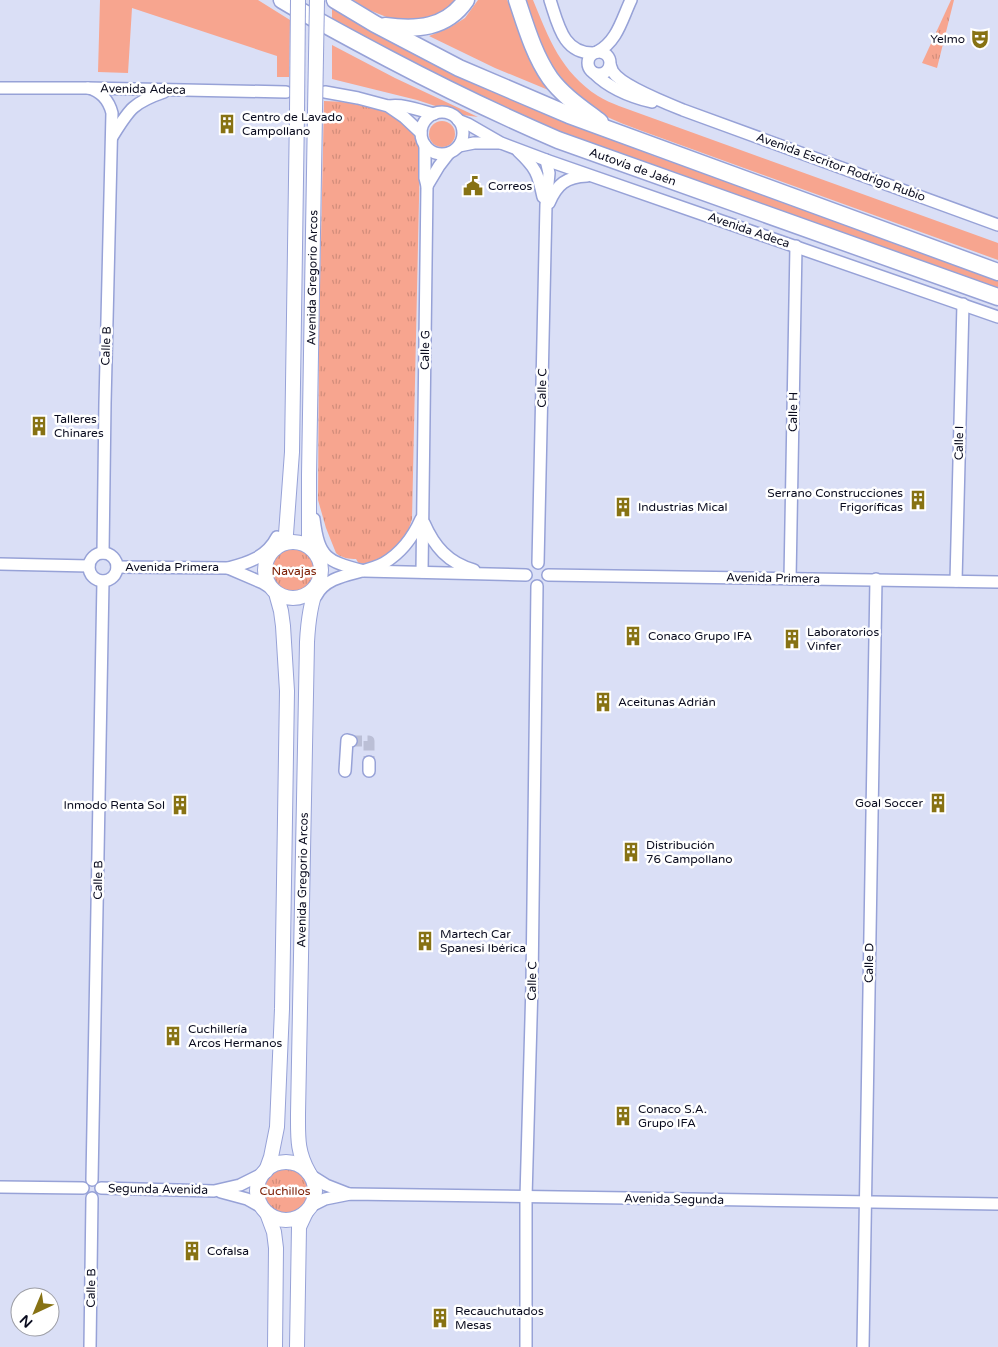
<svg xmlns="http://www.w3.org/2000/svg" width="998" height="1347" font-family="'Varela Round',sans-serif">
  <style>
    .green { fill: #f7a58f }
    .park { fill: url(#park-tufts) }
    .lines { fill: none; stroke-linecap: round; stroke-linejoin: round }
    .minor-tunnel { stroke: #bbbfd6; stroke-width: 11; stroke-dasharray: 11 5.5; stroke-linecap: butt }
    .minor-casing { stroke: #97a2d7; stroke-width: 14 }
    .major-casing { stroke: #97a2d7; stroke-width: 16 }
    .highway-casing { stroke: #97a2d7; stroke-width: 19 }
    .minor { stroke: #fff; stroke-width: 11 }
    .major { stroke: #fff; stroke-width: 14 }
    .highway { stroke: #fff; stroke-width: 16 }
    .major-bridge-casing { stroke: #97a2d7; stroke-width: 16; stroke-linecap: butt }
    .major-bridge { stroke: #fff; stroke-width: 14 }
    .labels { text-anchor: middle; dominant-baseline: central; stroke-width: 5; stroke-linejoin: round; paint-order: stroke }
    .poi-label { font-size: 12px; fill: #0a0c1f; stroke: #fff; text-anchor: start }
    .street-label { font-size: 12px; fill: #0a0c1f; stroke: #fff }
    .park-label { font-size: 12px; fill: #7d2006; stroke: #fff }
  </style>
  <defs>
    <pattern id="park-tufts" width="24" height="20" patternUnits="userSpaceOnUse" patternTransform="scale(1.25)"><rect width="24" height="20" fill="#f7a58f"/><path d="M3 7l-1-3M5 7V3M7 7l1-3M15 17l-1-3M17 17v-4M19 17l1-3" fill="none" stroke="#d28d7b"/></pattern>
  </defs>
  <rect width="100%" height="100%" fill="#dadff6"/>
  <g class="green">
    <path d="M100 0H258L290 20 289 77H277V56L132 8 128 73 98 72Z"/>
    <path d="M353 0H462L435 20 399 22 369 10Z"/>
    <path d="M478 0H507L558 94 495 68 429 36 449 28 465 18Z"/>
    <path d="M524 0H533C549 39 561 72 598 96 604 100 612 103 619 106L998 243V260L642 131C629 126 615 121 603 115 597 111 591 105 585 100 548 71 539 43 524 0Z"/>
    <path d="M332 5 527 104 654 156 998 276V290L601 148 543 125 488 101 332 21Z"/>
    <path d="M332 45 395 78 478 117 463 115 417 100 332 79Z"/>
    <circle cx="442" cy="134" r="13"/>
  </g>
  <g class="park">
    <path d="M951 0H954L937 68 922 63Z"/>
    <path d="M324 101C339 101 353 103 367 107 395 113 415 123 420 154L412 519C404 547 388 561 359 564L356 559C350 559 341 558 336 553L326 528 318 500 319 333Z"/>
    <circle cx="294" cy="571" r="23"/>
    <circle cx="285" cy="1191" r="23"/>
  </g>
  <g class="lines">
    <path class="minor-tunnel" d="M351 741H369V762"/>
    <defs>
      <g id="minor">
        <path d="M550 0C558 24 563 54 594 53"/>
        <circle cx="599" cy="63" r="11"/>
        <path d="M597 52C617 42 622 19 631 0"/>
        <path d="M610 65C611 66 612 71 613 72 621 85 668 104 683 110L998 225"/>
        <path d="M594 73C610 89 631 97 652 102"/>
        <path d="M0 88H88L286 92"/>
        <path d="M88 88C101 91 109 101 112 113L105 403 103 553"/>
        <path d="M325 92 358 98 388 106 404 117 421 133"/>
        <path d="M389 106C404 104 419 110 434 114"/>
        <circle cx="442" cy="133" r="21"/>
        <path d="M458 120 468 124 501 143 546 160 998 317"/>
        <path d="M112 137C129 110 132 103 164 92"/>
        <path d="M459 146 474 143H500"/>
        <path d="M518 151C536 168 538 173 543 197"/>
        <path d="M427 186 439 166 449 153"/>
        <path d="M549 203C557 184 566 177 587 176"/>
        <path d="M314 519C319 559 327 561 364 571L526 575"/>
        <path d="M424 523C434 546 448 563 474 570"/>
        <circle cx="103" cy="567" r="14"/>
        <path d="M538 563 546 205 549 173 546 160"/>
        <path d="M0 564 89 566"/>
        <path d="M117 567 228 568C248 563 267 557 277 537"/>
        <path d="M228 568 263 583 271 588"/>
        <path d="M422 572 427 186 425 178V145"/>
        <path d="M548 575 998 582"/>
        <path d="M790 579 796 246"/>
        <path d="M956 581 963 304"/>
        <path d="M316 596C328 572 363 575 384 563 401 553 413 537 421 519"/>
        <path d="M345 771 347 740 351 741"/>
        <path d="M369 771V762"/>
        <path d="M310 1175 326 1185 349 1194"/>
        <path d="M92 1180 103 581"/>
        <path d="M0 1187 83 1188"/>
        <path d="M101 1188 214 1191 240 1185 264 1173"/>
        <path d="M221 1192 247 1199 263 1208"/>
        <path d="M311 1206 325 1199 350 1194C566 1198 782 1199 998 1204"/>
        <path d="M90 1347 92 1198"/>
        <path d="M526 1347V1197L532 984 537 586"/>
        <path d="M863 1347 876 579"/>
      </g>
      <g id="major">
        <circle cx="293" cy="570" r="28"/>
        <path d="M276 548 286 534 292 452 297 112"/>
        <path id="s1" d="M315 552 309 542V475L315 112"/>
        <circle cx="286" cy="1191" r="29"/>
        <path d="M266 1171 271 1157 277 1127 282 1009 287 691 283 626 281 611 276 593"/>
        <path id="s2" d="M309 1173C297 1152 298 1138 298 1114L307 642C308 623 310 604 317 587"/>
        <path d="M267 1213 274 1232 276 1248 275 1347"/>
        <path d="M297 1347 299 1227 306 1212"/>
      </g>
      <g id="highway">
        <path id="s3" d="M282 0C317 21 353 40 389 59 444 88 500 115 558 140L998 297"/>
        <path d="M335 0 375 24 459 68 569 115 998 272"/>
        <path d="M517 0C526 27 534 55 550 78 563 96 583 109 600 122"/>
        <path d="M385 26C416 30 446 29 466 0"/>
      </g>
    </defs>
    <use href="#minor" class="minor-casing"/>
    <use href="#major" class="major-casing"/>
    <use href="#highway" class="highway-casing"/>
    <use href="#minor" class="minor"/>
    <use href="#major" class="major"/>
    <use href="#highway" class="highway"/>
    <defs>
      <g id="major-bridge">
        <path d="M297 112 298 0"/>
        <path d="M315 112 317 0"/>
      </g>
    </defs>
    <use href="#major-bridge" class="major-bridge-casing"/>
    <use href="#major-bridge" class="major-bridge"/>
  </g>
  <defs>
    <symbol id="theatre-bare" viewBox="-9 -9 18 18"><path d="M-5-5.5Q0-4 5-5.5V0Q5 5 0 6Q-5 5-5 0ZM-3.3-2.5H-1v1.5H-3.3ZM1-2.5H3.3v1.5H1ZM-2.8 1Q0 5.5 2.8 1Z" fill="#877213" stroke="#fff" stroke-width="2.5" paint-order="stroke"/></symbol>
    <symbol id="building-bare" viewBox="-9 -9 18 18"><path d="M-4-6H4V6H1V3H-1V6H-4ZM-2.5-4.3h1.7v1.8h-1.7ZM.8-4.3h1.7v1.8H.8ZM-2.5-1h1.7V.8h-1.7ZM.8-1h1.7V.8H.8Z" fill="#877213" stroke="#fff" stroke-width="2.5" paint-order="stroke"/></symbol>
    <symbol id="civic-bare" viewBox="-9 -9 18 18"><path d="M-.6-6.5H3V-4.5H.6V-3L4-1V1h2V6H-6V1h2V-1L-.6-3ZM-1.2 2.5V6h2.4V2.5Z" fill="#877213" stroke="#fff" stroke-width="2.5" paint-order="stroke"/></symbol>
  </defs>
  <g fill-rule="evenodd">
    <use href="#theatre-bare" x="966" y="25" width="28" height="28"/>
    <use href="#building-bare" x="213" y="110" width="28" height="28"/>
    <use href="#civic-bare" x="459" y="172" width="28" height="28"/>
    <use href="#building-bare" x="25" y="412" width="28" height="28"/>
    <use href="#building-bare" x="904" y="486" width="28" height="28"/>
    <use href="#building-bare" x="609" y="493" width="28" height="28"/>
    <use href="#building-bare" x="619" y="622" width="28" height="28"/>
    <use href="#building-bare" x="778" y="625" width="28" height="28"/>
    <use href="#building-bare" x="589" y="688" width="28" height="28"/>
    <use href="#building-bare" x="924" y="789" width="28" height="28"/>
    <use href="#building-bare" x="166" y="791" width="28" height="28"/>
    <use href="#building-bare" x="617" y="838" width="28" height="28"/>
    <use href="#building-bare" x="411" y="927" width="28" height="28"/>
    <use href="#building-bare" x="159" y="1022" width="28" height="28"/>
    <use href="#building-bare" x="609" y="1102" width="28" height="28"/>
    <use href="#building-bare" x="178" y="1237" width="28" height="28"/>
    <use href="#building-bare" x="426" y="1304" width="28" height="28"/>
  </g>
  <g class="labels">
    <g class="poi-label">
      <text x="965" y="39" text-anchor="end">Yelmo</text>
      <text x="242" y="117">Centro de Lavado<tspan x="242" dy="14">Campollano</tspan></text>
      <text x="488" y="186">Correos</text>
      <text x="54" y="419">Talleres<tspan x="54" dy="14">Chinares</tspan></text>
      <text x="903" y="493" text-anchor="end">Serrano Construcciones<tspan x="903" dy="14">Frigoríficas</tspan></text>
      <text x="638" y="507">Industrias Mical</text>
      <text x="807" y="632">Laboratorios<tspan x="807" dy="14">Vinfer</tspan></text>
      <text x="648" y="636">Conaco Grupo IFA</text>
      <text x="618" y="702">Aceitunas Adrián</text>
      <text x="923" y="803" text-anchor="end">Goal Soccer</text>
      <text x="165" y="805" text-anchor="end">Inmodo Renta Sol</text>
      <text x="646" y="845">Distribución<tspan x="646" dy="14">76 Campollano</tspan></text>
      <text x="440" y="934">Martech Car<tspan x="440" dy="14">Spanesi Ibérica</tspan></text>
      <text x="188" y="1029">Cuchillería<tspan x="188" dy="14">Arcos Hermanos</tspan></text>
      <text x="638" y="1109">Conaco S.A.<tspan x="638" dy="14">Grupo IFA</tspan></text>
      <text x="207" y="1251">Cofalsa</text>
      <text x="455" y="1311">Recauchutados<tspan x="455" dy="14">Mesas</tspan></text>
    </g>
    <g class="street-label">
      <text transform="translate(143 89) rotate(1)">Avenida Adeca</text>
      <text stroke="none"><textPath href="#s3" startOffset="389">Autovía de Jaén</textPath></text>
      <text transform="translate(841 167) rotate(20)">Avenida Escritor Rodrigo Rubio</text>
      <text transform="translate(749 230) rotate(19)">Avenida Adeca</text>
      <text stroke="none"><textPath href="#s1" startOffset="276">Avenida Gregorio Arcos</textPath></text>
      <text transform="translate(106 346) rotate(-88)">Calle B</text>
      <text transform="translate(425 350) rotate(-89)">Calle G</text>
      <text transform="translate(542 388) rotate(-89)">Calle C</text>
      <text transform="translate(793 412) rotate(-89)">Calle H</text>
      <text transform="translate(959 443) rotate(-89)">Calle I</text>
      <text x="172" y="567">Avenida Primera</text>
      <text transform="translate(773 578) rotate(1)">Avenida Primera</text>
      <text transform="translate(98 880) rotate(-89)">Calle B</text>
      <text stroke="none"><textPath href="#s2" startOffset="295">Avenida Gregorio Arcos</textPath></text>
      <text transform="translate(869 963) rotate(-89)">Calle D</text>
      <text transform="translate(532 981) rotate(-89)">Calle C</text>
      <text transform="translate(158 1189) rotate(1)">Segunda Avenida</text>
      <text transform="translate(674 1199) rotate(1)">Avenida Segunda</text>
      <text transform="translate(91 1288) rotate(-89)">Calle B</text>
    </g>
    <g class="park-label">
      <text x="294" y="571">Navajas</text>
      <text x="285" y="1191">Cuchillos</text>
    </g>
  </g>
  <g transform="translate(35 1312) rotate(224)"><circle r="24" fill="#ffffff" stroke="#9d9ea5"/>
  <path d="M0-4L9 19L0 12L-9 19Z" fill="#877213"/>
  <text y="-8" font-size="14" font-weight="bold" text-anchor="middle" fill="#0a0c1f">N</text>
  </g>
</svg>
